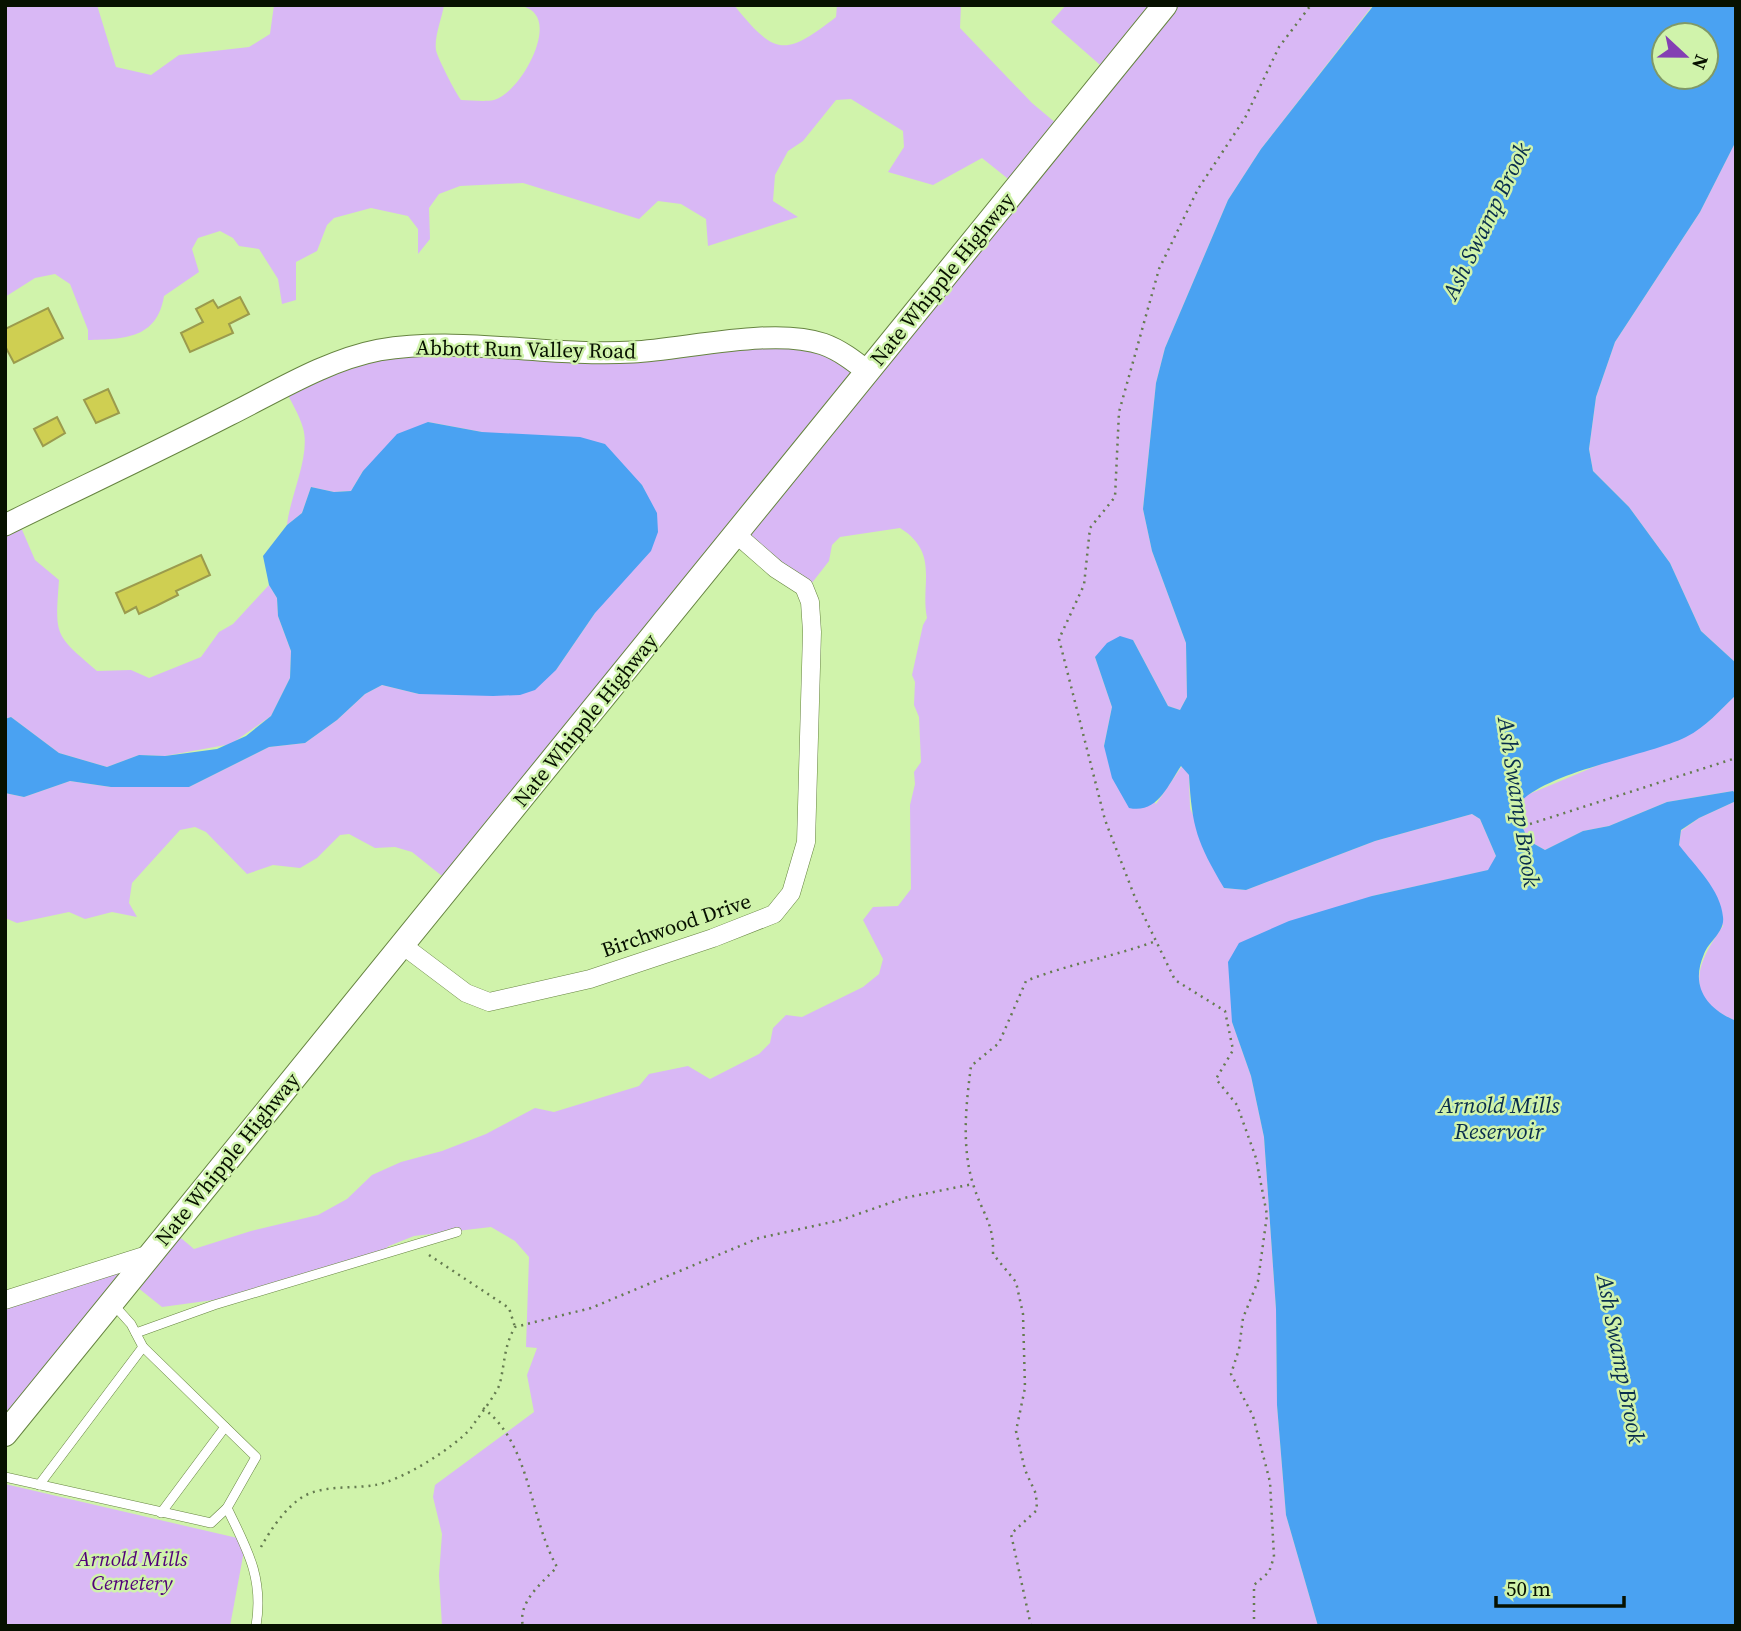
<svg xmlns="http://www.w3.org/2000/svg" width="1741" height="1631" font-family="'Source Serif 4',serif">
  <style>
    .green { fill: #d9b8f5 }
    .water { fill: #4aa2f2; fill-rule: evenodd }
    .building { fill: #cfcf52; stroke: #9b9b4d; stroke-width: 2 }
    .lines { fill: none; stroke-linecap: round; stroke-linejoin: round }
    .service-casing { stroke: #668440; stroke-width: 10 }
    .minor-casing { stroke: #668440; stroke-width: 19 }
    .tertiary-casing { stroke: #668440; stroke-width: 23 }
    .secondary-casing { stroke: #668440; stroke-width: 26 }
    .path { stroke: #657b50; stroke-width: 2.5; stroke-dasharray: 2 5; stroke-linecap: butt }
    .service { stroke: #fff; stroke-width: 9 }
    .minor { stroke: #fff; stroke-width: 18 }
    .tertiary { stroke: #fff; stroke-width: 21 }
    .secondary { stroke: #fff; stroke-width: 24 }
    .labels { text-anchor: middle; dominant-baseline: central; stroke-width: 5; stroke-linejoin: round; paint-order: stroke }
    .street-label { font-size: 21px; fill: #071100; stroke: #d0f3ab }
    .park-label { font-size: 21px; font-style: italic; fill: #52007a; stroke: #d0f3ab }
    .water-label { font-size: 23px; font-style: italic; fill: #092d4d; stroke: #d0f3ab }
  </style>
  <rect width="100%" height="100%" fill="#d0f3ab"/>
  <g class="green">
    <path d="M5 5H97L116 67 151 75 179 55 249 47 270 34 274 5H444C442 18 434 37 436 50 437 57 456 94 461 100 471 100 484 102 494 100 519 93 552 34 535 14 532 9 526 8 521 5H734C775 56 785 57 836 17L837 5H961L960 28 1032 103 1057 124 1107 71 1051 22 1066 5H1373L1261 149 1228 200 1165 348 1156 383 1143 509 1152 551 1186 643 1187 697 1180 710 1168 706 1133 640 1095 657 1112 707 1104 746 1156 804 1182 766 1189 775 1190 808 1224 888 1246 890 1375 841 1472 814 1480 819 1496 856 1489 870 1372 896 1232 1022 1251 1076 1264 1137 1276 1309 1277 1405 1286 1515 1318 1626H442L439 1575 442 1534 433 1497 435 1485 534 1412 527 1375 537 1348 526 1347 529 1257 515 1241 491 1227 414 1236 389 1246 369 1261 258 1294 162 1307 132 1283 5 1429V1291L133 1257 169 1228 194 1249 251 1231 318 1215 347 1199 372 1175 401 1162 442 1151 486 1134 535 1108 554 1112 639 1086 649 1074 688 1066 710 1079 759 1054 770 1043 773 1028 786 1015 802 1017 863 987 879 974 883 959 863 920 873 907 898 906 911 889 910 805 915 784 914 772 921 762 919 717 914 705 915 682 912 675 923 625 927 618C920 584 940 553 900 528L840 537 832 545 829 561 808 588 729 537 447 880 412 852 395 847 375 848 349 834 340 835 317 858 300 868 273 865 247 874 206 832 195 827 180 830 132 883 129 903 137 917 112 912 85 919 69 912 17 923 5 918V793L24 797 70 781 111 787H189L269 747 305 743 337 720 365 694 382 685 419 694 556 670 595 613 655 513 642 485 482 432 428 422 363 471 351 491 334 492 311 487 302 513 287 525C290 496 311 455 303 428 299 414 290 400 284 387L376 347 552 351 779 335 860 370 1012 186 1007 178 982 158 933 185 888 172 904 147 903 131 851 99 836 100 803 141 788 151 775 175 773 201 798 217 708 246 706 219 681 204 658 201 639 219 523 183 460 186 439 194 429 208 430 239 418 254V229L408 216 371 208 334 218 327 225 317 251 296 262V300L282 304 278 279 259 249 239 246 233 238 220 231 198 238 192 249 199 272 164 296C157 339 124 339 88 340V330L70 284 55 274 35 278 5 297Z"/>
    <path d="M1736 141V663L1701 631 1670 563 1629 507 1593 471 1589 449 1596 397 1615 342 1700 212Z"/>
    <path d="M17 518 35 560 59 580C55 637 54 634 97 671L131 670 149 678 201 657 219 632 233 624 269 585 277 598 278 616 291 651 290 678 271 716 231 744 165 756 139 755 107 767 59 753 11 717 5 719V523Z"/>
    <path d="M1736 695V794L1733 791 1667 802 1609 826 1583 831 1545 850 1529 841 1514 810 1522 797 1620 756 1685 737 1708 722Z"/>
    <path d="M1736 801V1021C1682 998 1696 964 1723 926L1679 845 1681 831 1699 818Z"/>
    <path d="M5 1484 246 1540 230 1626H5Z"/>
  </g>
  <g class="water">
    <path d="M1374 5H1736V141L1700 212 1615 342 1596 397 1589 449 1593 471 1629 507 1670 563 1701 631 1736 663V695C1720 710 1706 727 1686 737 1646 757 1536 772 1514 810L1529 841 1545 850 1583 831 1609 826 1667 802 1733 791 1736 794V801L1699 818 1681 830 1679 845C1695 866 1721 890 1723 917 1725 932 1709 941 1704 954 1690 986 1706 1008 1736 1021V1626H1318L1286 1515 1277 1405 1276 1309 1264 1137 1251 1076 1232 1022 1228 962 1239 943 1289 921 1372 896 1488 870 1496 856 1480 819 1472 814 1375 841 1246 890 1224 888C1197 842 1192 828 1189 775L1181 766C1167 787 1157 814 1129 808L1112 778 1104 746 1112 707 1095 657 1107 643 1120 636 1133 640 1168 706 1180 710 1187 697 1186 643 1152 551 1143 509 1156 383 1165 348 1228 200 1261 149ZM1664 35H1706V77H1664Z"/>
    <path d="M428 422 482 432 580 437 605 444 642 485 657 513 658 532 651 551 595 613 556 670 535 690 520 695 493 696 419 694 382 685 365 694 337 720 305 743 269 747 189 787H111L70 781 24 797 5 793V719L11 717 59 753 107 767 139 755 165 756 217 749 246 736 271 716 290 678 291 651 278 616 277 598 269 585 263 556 287 525 302 513 311 487 334 492 351 491 363 471 397 434Z"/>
  </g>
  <g class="building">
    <path d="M240 297 249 314 229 324 233 333 190 352 181 333 203 322 196 309 213 300 218 308Z"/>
    <path d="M48 308 63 338 14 363 5 346V329Z"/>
    <path d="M108 389 119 413 96 423 84 400Z"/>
    <path d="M57 417 65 433 43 446 34 429Z"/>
    <path d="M201 555 210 575 176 591 178 595 156 606 139 614 136 607 125 613 116 593Z"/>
  </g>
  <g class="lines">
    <defs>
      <g id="service">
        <path d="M136 1333 214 1305 457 1232"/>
        <path d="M5 1477 211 1523 227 1508 256 1457 143 1347 131 1324 113 1304"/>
        <path d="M39 1485 143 1347"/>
        <path d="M227 1508C247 1549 264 1578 256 1626"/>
        <path d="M161 1513 225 1427"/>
      </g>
      <g id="minor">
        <path d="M401 944 466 993 489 1002 590 979 713 938 774 914 791 893 806 842 812 632 810 602 804 587 776 569 736 534"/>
        <path d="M5 1300 150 1254"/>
      </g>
      <path id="tertiary" d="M5 525C80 488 155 453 229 415 277 391 327 360 379 350 464 336 548 357 633 352 686 349 775 327 823 344 840 350 854 361 868 372"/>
      <path id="secondary" d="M5 1434 1165 5"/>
    </defs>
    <use href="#service" class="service-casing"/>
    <use href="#minor" class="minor-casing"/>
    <use href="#tertiary" class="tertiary-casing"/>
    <use href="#secondary" class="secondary-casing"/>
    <g class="path">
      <path d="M1530 824 1736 758"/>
      <path d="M429 1255 509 1308 515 1327"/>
      <path d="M483 1408C531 1444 529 1517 557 1567 543 1582 517 1602 523 1626"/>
      <path d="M261 1547C271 1529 287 1505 306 1495 327 1485 353 1489 375 1485 401 1481 454 1448 471 1428 477 1419 498 1392 500 1383 505 1362 504 1346 515 1327L591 1308 759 1238 841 1220 904 1198 973 1184"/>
      <path d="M1031 1626 1011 1534 1037 1510 1036 1494 1025 1470 1016 1431 1025 1388 1023 1314 1016 1282 993 1254C994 1223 983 1215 974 1187 961 1149 966 1104 971 1066L999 1043 1026 981C1068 964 1113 957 1156 941"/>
      <path d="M1254 1626V1585L1269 1572 1274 1557 1270 1482 1253 1416 1231 1374 1239 1349 1243 1318 1258 1281 1267 1215 1256 1158 1237 1105 1216 1079 1233 1050 1225 1011 1175 980 1136 900 1105 820 1059 639 1084 585 1090 528 1115 497 1119 412 1159 269 1198 189 1245 118 1279 47 1311 5"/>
    </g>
    <use href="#service" class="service"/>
    <use href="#minor" class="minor"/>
    <use href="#tertiary" class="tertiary"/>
    <use href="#secondary" class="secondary"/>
  </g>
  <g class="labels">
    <g class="street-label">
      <text transform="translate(942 279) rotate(-51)">Nate Whipple Highway</text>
      <text transform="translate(526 349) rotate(1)">Abbott Run Valley Road</text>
      <text transform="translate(585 720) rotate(-51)">Nate Whipple Highway</text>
      <text transform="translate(676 925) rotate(-19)">Birchwood Drive</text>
      <text transform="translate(227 1159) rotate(-51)">Nate Whipple Highway</text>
    </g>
    <g class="park-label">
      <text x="132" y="1558">Arnold Mills<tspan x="132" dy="24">Cemetery</tspan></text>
    </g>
    <g class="water-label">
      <text transform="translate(1486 221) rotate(-64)">Ash Swamp Brook</text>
      <text transform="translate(1519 802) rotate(81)">Ash Swamp Brook</text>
      <text x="1499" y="1105">Arnold Mills<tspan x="1499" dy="26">Reservoir</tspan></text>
      <text transform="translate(1621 1359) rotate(79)">Ash Swamp Brook</text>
    </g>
  </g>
  <rect width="1741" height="1631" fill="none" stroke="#071100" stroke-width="14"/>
  <g transform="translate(1685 56) rotate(112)"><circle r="33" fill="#d0f3ab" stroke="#809967" stroke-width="2"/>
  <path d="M0-5L12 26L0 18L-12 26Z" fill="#843fb3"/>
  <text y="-10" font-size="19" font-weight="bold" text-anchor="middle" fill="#071100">N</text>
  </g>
  <path d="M1496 1596v10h128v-10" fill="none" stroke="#071100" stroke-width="3.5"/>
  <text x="1506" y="1596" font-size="21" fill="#071100" stroke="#d0f3ab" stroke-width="5" paint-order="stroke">50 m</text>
</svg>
